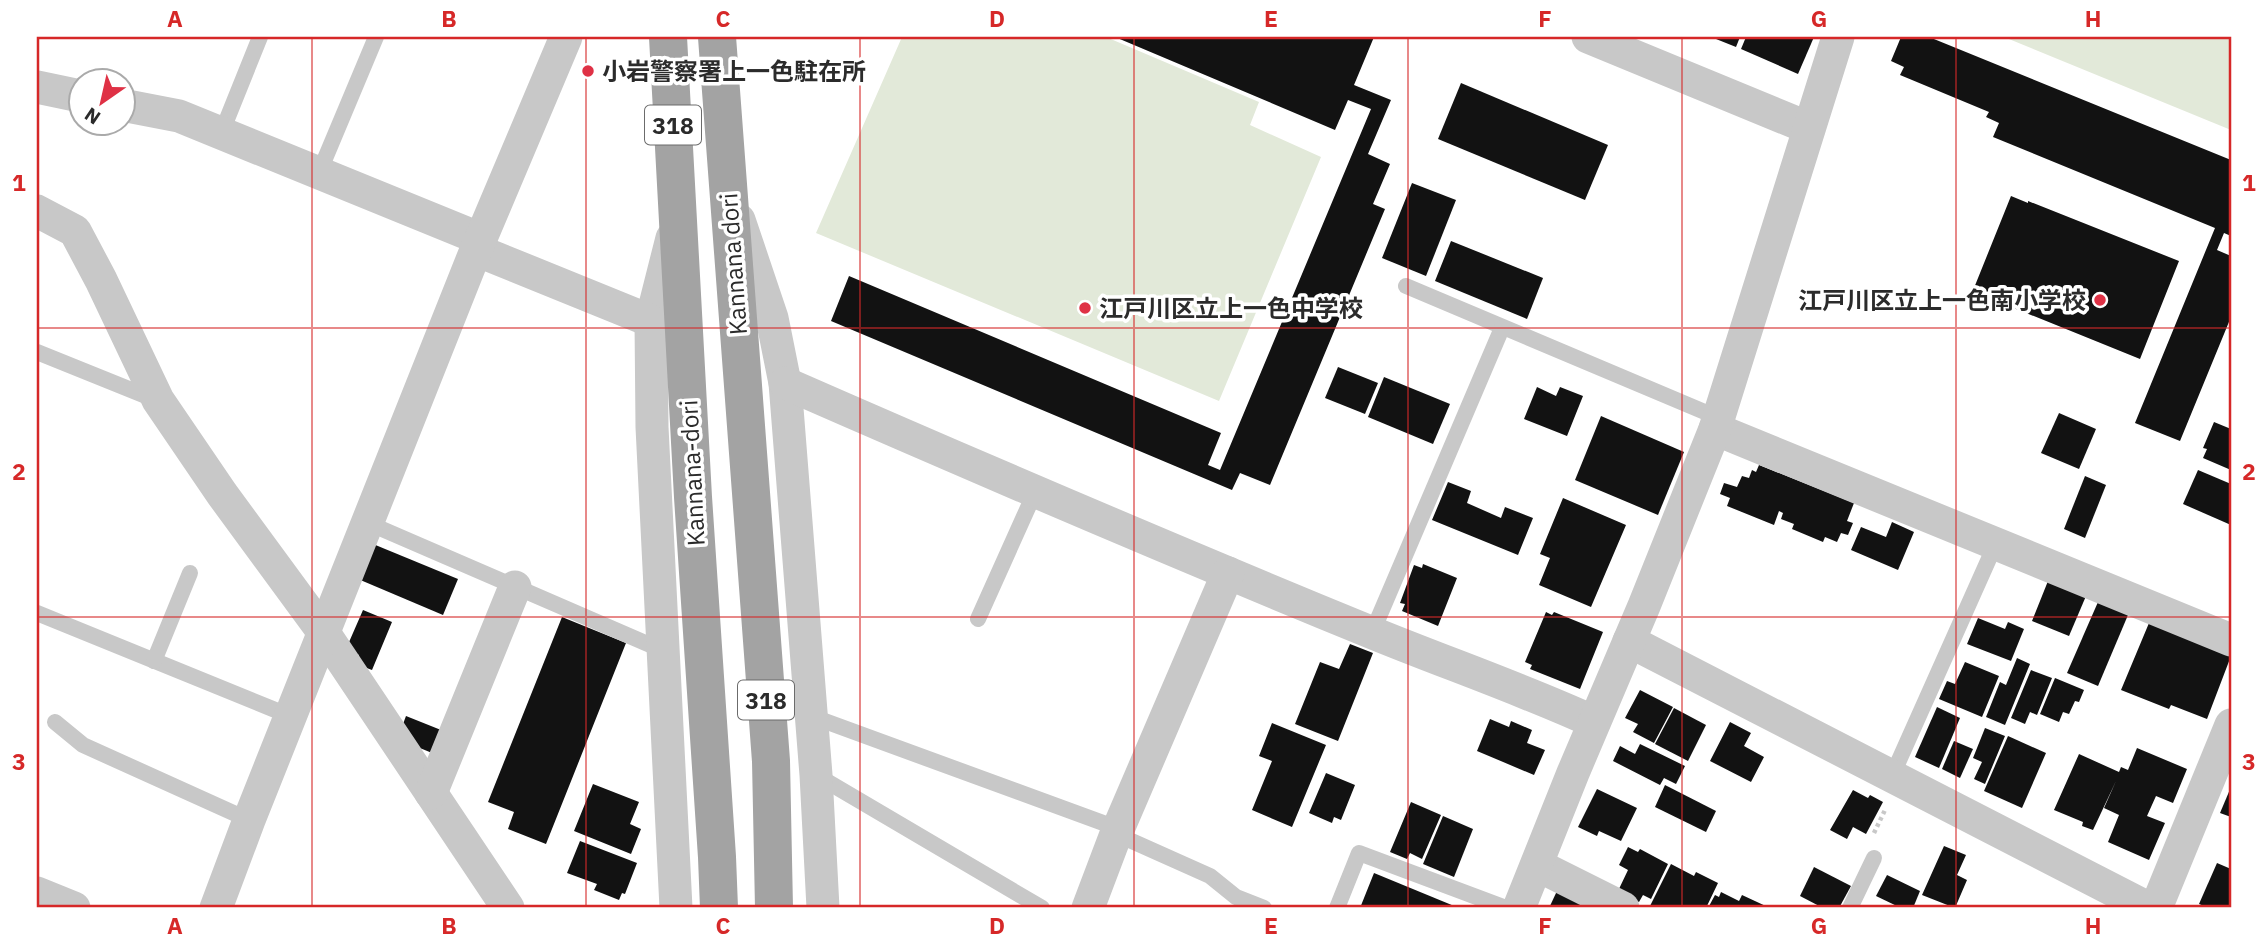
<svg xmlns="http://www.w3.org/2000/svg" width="2268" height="945" font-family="'IBM Plex Sans','Noto Sans JP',sans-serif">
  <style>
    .green { fill: #e2e9d9 }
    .building { fill: #121212 }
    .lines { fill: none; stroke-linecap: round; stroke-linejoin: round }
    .path { stroke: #c8c8c8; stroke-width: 4.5; stroke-dasharray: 3.5 3.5; stroke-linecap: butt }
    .lane { stroke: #c8c8c8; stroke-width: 16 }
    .street { stroke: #c8c8c8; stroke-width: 33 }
    .primary { stroke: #a3a3a3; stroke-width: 38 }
    .grid { fill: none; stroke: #d62828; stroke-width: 2; stroke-opacity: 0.55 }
    .poi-dot { fill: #df3145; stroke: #fff; stroke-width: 2.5 }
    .labels { text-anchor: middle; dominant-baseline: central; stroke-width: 7; stroke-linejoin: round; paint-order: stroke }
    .shield { fill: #fff; stroke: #6b6b6b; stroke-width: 2 }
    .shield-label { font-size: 23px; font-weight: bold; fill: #2b2b2b }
    .poi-label { font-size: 24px; font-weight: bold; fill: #2b2b2b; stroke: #fff; text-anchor: start }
    .street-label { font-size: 24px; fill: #2b2b2b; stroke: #fff }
    .neatline { fill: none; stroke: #d62828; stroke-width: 2.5 }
    .grid-label { font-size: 23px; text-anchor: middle; font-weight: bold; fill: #d62828 }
  </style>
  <rect width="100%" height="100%" fill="#fff"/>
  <g class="green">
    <path d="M902 37H1106L1259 102 1250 125 1321 157 1219 401 816 233Z"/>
    <path d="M2004 37H2231V130Z"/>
  </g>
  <g class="building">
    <path d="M1115 37H1374L1354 85 1391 100 1368 154 1390 164 1373 204 1385 209 1270 485 1240 473 1232 490 831 321 849 276 1221 433 1208 465 1220 470 1371 109 1348 100 1335 130Z"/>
    <path d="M1711 37H1740L1736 47Z"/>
    <path d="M1746 37H1814L1798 74 1741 49Z"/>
    <path d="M1901 37H1929L2231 160V236L2224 233 2217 250 2231 256V317L2180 441 2135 423 2215 228 1993 137 1999 123 1986 117 1989 112 1900 75 1904 67 1891 61Z"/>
    <path d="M1461 83 1608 145 1585 200 1438 139Z"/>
    <path d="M1412 183 1456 200 1426 276 1382 258Z"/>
    <path d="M2011 196 2028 203V201L2179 261 2140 359 1989 298 1990 295 1974 288Z"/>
    <path d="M1451 241 1543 278 1527 319 1435 281Z"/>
    <path d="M1338 367 1378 383 1365 414 1325 398Z"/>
    <path d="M1384 377 1450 404 1433 444 1368 417Z"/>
    <path d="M1537 387 1556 396 1560 387 1583 396 1567 436 1524 419Z"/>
    <path d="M2059 413 2096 429 2079 469 2041 453Z"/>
    <path d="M1601 416 1684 452 1658 515 1575 480Z"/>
    <path d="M2214 422 2231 429V470L2203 458 2207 449 2203 448Z"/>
    <path d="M1759 465 1854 503 1847 521 1853 523 1848 535 1841 533 1837 542 1825 537 1823 542 1792 529 1794 524 1781 519 1783 513 1779 511 1774 525 1727 506 1730 498 1720 494 1724 483 1737 487 1742 476 1749 478 1752 470 1756 472Z"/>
    <path d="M2198 470 2231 484V525L2183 504Z"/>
    <path d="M2085 476 2106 485 2085 538 2064 529Z"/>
    <path d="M1448 482 1471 491 1467 503 1501 518 1505 507 1533 518 1518 555 1432 520Z"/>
    <path d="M1563 498 1626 525 1591 607 1539 585 1550 558 1540 554Z"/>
    <path d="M1892 522 1914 532 1898 570 1851 550 1861 527 1886 537Z"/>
    <path d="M373 544 458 579 443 615 358 579Z"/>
    <path d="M1423 564 1457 578 1438 626 1402 611 1405 604 1400 603 1414 565 1422 568Z"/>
    <path d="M2048 581 2086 596 2069 636 2032 621Z"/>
    <path d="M2098 602 2128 615 2098 686 2067 673Z"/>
    <path d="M363 610 392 622 372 670 356 664 359 655 346 649Z"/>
    <path d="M1546 612 1552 615 1554 612 1603 632 1580 689 1530 669 1532 665 1525 662Z"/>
    <path d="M562 617 626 643 546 844 508 829 514 812 488 802Z"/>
    <path d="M1978 618 2005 629 2008 622 2024 629 2011 661 1967 644Z"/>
    <path d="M2149 623 2231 656 2207 719 2171 705 2169 709 2121 690Z"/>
    <path d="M1350 644 1373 653 1338 741 1295 724 1320 662 1339 669Z"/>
    <path d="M2017 658 2030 664 2005 725 1986 717 2000 682 2006 685Z"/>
    <path d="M1965 662 1999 676 1982 717 1939 699 1947 681 1955 684Z"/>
    <path d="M2031 670 2052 678 2037 715 2030 712 2025 724 2011 718Z"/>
    <path d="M2055 678 2084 690 2079 702 2075 701 2069 714 2063 712 2059 722 2040 714Z"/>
    <path d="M1640 690 1673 707 1654 743 1633 732 1638 724 1625 718Z"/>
    <path d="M1937 707 1960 718 1939 768 1915 757Z"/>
    <path d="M1674 708 1706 725 1688 761 1655 744Z"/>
    <path d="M406 716 446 732 437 755 410 744 400 732Z"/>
    <path d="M1490 719 1509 727 1511 721 1532 730 1527 743 1545 750 1534 775 1477 751Z"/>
    <path d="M1730 722 1751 733 1744 746 1764 757 1751 782 1710 761Z"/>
    <path d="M1272 723 1326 745 1292 827 1252 810 1272 761 1259 756Z"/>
    <path d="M1985 728 2005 736 1985 784 1974 779 1982 762 1973 758Z"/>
    <path d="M2008 736 2046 753 2022 808 1984 791Z"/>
    <path d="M1954 741 1973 749 1960 778 1942 769Z"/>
    <path d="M1640 744 1685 766 1676 784 1664 778 1660 785 1613 761 1620 746 1635 754Z"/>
    <path d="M2137 748 2187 769 2173 803 2156 796 2147 816 2165 823 2149 860 2108 842 2119 815 2104 808 2116 781 2093 830 2082 826 2083 822 2054 810 2079 754 2119 772 2121 767 2128 770Z"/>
    <path d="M1326 773 1355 785 1341 820 1334 817 1332 823 1309 813Z"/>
    <path d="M593 784 639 802 630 824 641 829 631 854 574 831Z"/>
    <path d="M1665 785 1716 811 1706 832 1655 807Z"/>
    <path d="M2231 787V817L2220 813Z"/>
    <path d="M1597 789 1637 808 1621 841 1599 831 1597 836 1578 827Z"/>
    <path d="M1853 790 1868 798 1870 795 1883 802 1866 834 1853 827 1847 839 1830 830Z"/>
    <path d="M1411 802 1441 815 1422 859 1410 853 1407 859 1390 852Z"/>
    <path d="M1443 816 1473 829 1454 877 1423 864Z"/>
    <path d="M580 841 637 863 625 894 622 893 619 900 594 890 597 884 567 873Z"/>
    <path d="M1944 846 1966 855 1957 875 1967 880 1955 908 1922 895Z"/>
    <path d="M1628 847 1638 852 1640 849 1668 864 1651 899 1643 895 1639 902 1618 891 1628 870 1619 865Z"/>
    <path d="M2217 863 2231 869V908H2209L2199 904Z"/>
    <path d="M1671 864 1694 876 1696 872 1718 883 1706 908H1654L1650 906Z"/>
    <path d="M1814 867 1851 886 1839 908H1823L1800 896Z"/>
    <path d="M1374 873 1459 908H1360Z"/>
    <path d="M1887 875 1920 891 1913 908H1901L1876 896Z"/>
    <path d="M1557 891 1597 908H1549Z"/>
    <path d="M1721 892 1739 901 1742 895 1770 908H1708L1715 895 1719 897Z"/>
  </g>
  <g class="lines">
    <path class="path" d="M1874 833 1885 810"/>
    <g class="lane">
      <path d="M221 134 260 37"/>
      <path d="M319 173 376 37"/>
      <path d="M1406 286 1719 418"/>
      <path d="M37 352 156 400"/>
      <path d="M368 523 664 651"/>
      <path d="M37 613 290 716"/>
      <path d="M978 619 1035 492"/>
      <path d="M1372 633 1502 328"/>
      <path d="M154 661 190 573"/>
      <path d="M811 716 1106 824 1116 834 1210 876 1236 897 1264 908"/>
      <path d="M55 722 83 745 249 820"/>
      <path d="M816 775 1042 908"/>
      <path d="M1892 776 1996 543"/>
      <path d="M1337 908 1359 853 1506 908"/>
      <path d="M1850 908 1874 858"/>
    </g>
    <g class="street">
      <path d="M1588 37 1809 128"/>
      <path d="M37 87 80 96"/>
      <path d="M122 105 179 116 481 239"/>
      <path d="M37 211 75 231 101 280 158 400 222 494 324 633 508 908"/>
      <path d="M739 220 772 318 785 383 816 775 823 908"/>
      <path d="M672 238 651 321 652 427 676 908"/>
      <path d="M476 250 651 321"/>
      <path d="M785 383C979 468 1173 551 1368 631 1443 662 1520 688 1594 722"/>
      <path d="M1715 429 2231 640"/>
      <path d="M1629 641 2148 908"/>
      <path d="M431 793 515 587"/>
      <path d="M1537 865 1623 908"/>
      <path d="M37 893 74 908"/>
      <path d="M216 908 249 820 476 250 566 37"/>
      <path d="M1088 908 1116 834 1228 573"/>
      <path d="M1519 908 1573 773 1644 606 1715 429 1838 37"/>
      <path d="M2156 908 2231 725"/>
    </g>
    <g class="primary">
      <path d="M668 37 693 497 717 857 719 908"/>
      <path d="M717 37 771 761 774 908"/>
    </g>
  </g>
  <path class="grid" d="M312 37V908M586 37V908M860 37V908M1134 37V908M1408 37V908M1682 37V908M1956 37V908M37 328H2231M37 617H2231"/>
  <g class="poi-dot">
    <circle cx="588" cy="71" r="7"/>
    <circle cx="2100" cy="300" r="7"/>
    <circle cx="1085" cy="308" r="7"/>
  </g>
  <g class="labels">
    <g class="shield">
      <rect x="645" y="105.5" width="56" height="39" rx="5"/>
      <rect x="738" y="680.5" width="56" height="39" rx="5"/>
    </g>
    <g class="shield-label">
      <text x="673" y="125">318</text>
      <text x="766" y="700">318</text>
    </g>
    <g class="poi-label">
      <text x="602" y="71">小岩警察署上一色駐在所</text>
      <text x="2086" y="300" text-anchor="end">江戸川区立上一色南小学校</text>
      <text x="1099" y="308">江戸川区立上一色中学校</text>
    </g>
    <g class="street-label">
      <text transform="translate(733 264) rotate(-94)">Kannana dori</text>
      <text transform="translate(692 473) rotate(-93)">Kannana-dori</text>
    </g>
  </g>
  <rect width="2268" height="945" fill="none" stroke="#ffffff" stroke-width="77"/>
  <g transform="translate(102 102) rotate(214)"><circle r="33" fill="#ffffff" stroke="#aaaaaa" stroke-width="2"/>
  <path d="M0-5L12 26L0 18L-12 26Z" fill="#df3145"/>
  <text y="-10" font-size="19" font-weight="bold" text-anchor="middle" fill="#2b2b2b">N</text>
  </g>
  <rect x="38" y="38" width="2192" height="868" class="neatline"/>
  <g class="grid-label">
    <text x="175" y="27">A</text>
    <text x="449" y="27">B</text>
    <text x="723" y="27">C</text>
    <text x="997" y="27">D</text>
    <text x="1271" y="27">E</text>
    <text x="1545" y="27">F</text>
    <text x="1819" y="27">G</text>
    <text x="2093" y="27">H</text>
    <text x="19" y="191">1</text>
    <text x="2249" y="191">1</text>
    <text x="19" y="480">2</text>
    <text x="2249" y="480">2</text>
    <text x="19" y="770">3</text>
    <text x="2249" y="770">3</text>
    <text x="175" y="934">A</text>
    <text x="449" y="934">B</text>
    <text x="723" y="934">C</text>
    <text x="997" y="934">D</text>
    <text x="1271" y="934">E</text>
    <text x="1545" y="934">F</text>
    <text x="1819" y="934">G</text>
    <text x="2093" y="934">H</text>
  </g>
</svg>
